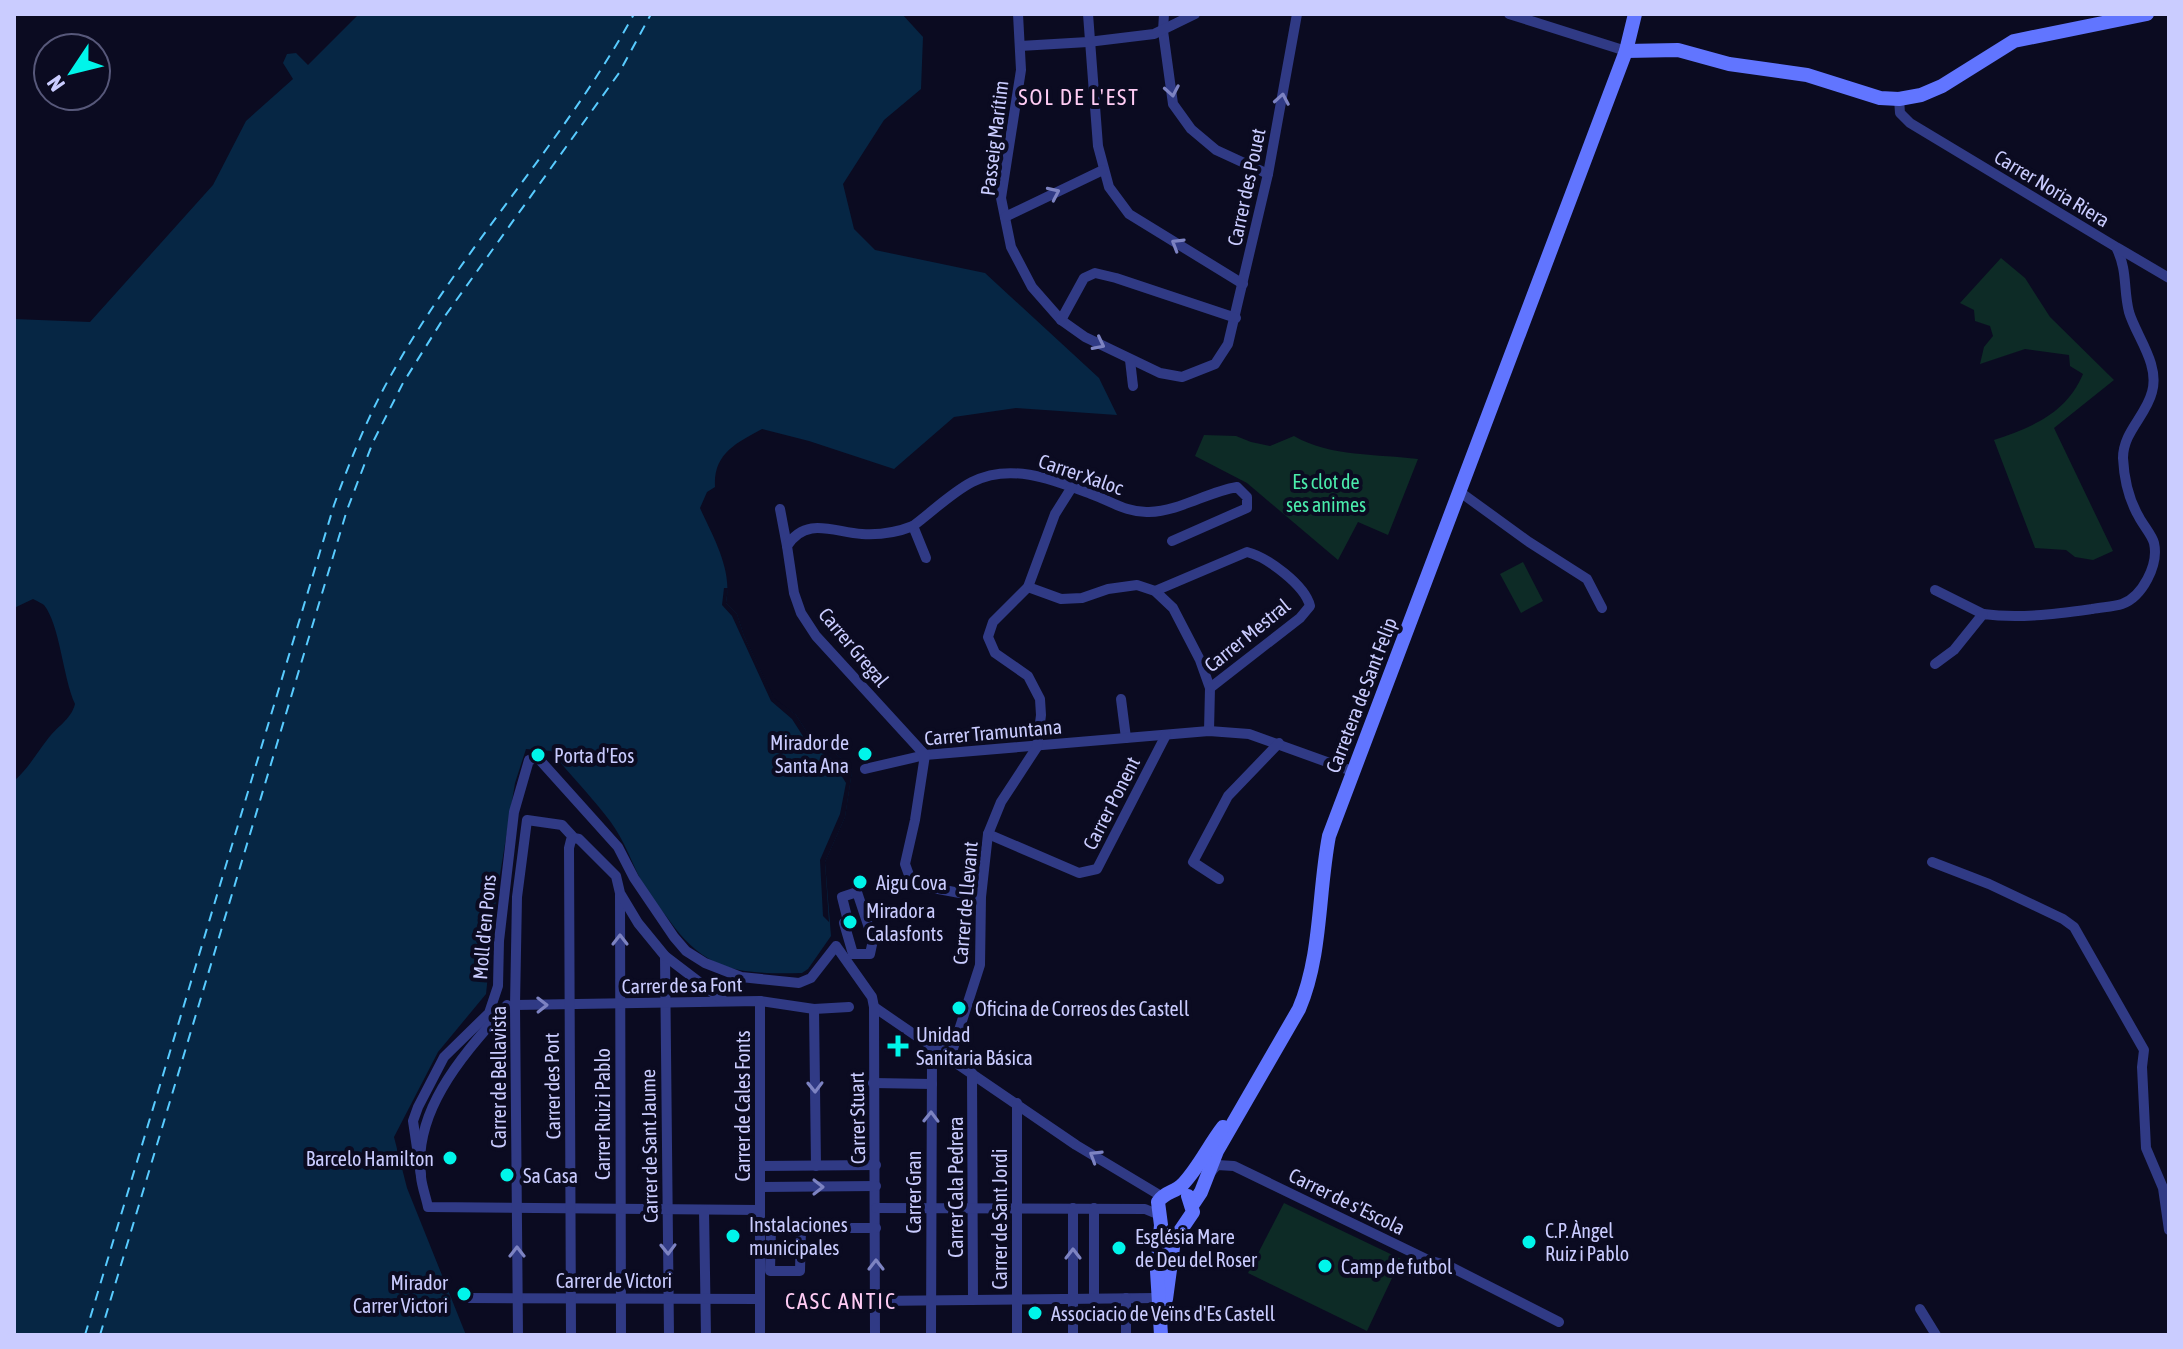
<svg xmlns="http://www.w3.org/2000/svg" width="2183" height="1349" font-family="'Asap Condensed',sans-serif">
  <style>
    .green { fill: #0d2b26 }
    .water { fill: #062644 }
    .pier { fill: #0b0b21 }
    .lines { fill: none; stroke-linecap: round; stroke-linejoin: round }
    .ferry { stroke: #58cbff; stroke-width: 2; stroke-dasharray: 10 8; stroke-linecap: butt }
    .street { stroke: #303a85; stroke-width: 10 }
    .secondary { stroke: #6175ff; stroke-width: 14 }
    .oneway { stroke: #7d83c2 }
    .poi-dot { fill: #00f5ea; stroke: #0b0b21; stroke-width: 3 }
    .labels { text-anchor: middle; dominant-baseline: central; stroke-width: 8; stroke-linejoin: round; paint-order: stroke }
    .street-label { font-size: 20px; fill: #caccff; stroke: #0b0b21 }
    .park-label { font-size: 20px; fill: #4aebab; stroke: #0b0b21 }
    .poi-label { font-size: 20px; fill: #caccff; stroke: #0b0b21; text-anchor: start }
    .neighbourhood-label { font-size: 22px; letter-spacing: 2px; fill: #ffccf4; stroke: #0b0b21 }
  </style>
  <rect width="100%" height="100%" fill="#0b0b21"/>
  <g class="green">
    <path d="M2001 258 2025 278 2050 317 2114 380 2054 428 2113 551 2093 560 2075 557 2066 550 2035 548 1994 440C2032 427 2066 414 2083 374L2070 366 2069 355 2025 349 1980 364 1984 347 1993 336 1990 326 1975 321 1974 310 1960 303Z"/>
    <path d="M1204 435 1236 436 1251 442 1270 446 1294 436C1330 457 1379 454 1418 459L1388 535 1358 522 1338 560 1247 483 1195 456Z"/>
    <path d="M1523 562 1543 601 1521 613 1500 574Z"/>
    <path d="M1284 1203 1401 1259 1367 1331 1248 1273Z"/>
  </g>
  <path class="water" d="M359 14H902L923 37 921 89 884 120 843 184 854 229 875 250 985 273 1099 378 1117 415 1016 408 954 417 894 469 809 441 762 429C736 443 713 454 715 487L707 492 700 508C713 537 733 570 726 603L737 614 744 636 774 699 796 715 812 740 835 753 850 766 852 771 845 817 825 862 831 936 808 969 802 973C741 974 707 973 669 920 661 909 650 898 644 886 632 864 625 841 610 821 592 797 570 775 551 751L526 749 515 783 496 899 486 994 438 1052 394 1137 407 1188 466 1335H14V781C28 769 36 754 47 740 56 727 71 720 75 704 63 678 60 625 44 605 43 604 35 600 33 599L14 608V319L90 322 213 185 246 121 293 79 283 63 287 54 296 53 308 65Z"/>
  <path class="pier" d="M724 588H728L726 603 737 614 744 636 774 698 796 715 812 740 835 753 850 766 852 771 845 817 825 862 829 922 823 916 820 860 840 814 846 783 836 767 839 763 808 744 792 719 771 701 732 616 722 605Z"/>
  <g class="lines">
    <g class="ferry">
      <path d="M85 1335 334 505C350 461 367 418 390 377 461 249 564 142 634 14"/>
      <path d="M100 1335 347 510 373 442 403 383 445 316 619 73 651 14"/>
    </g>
    <g class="street">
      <path d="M1018 14 1021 70 1001 198 1011 247 1032 287 1061 320 1085 337 1160 373 1182 377 1215 364 1228 344 1268 174 1297 14"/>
      <path d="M1088 14 1098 146 1109 187 1129 214 1243 284"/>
      <path d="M1164 14 1163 31 1173 104 1191 129 1216 150 1268 174"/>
      <path d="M1509 14 1626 51"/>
      <path d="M1020 46 1088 42 1154 34 1195 14"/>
      <path d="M1899 99 1900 113 1910 123 2116 247C2128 271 2123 288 2129 312 2136 336 2160 364 2152 392 2146 416 2123 432 2123 458 2124 478 2129 500 2139 517 2143 525 2152 535 2154 543 2159 565 2142 597 2122 604 2113 607 2101 607 2092 609 2055 614 2019 619 1983 614L1954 650 1935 664"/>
      <path d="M1005 217 1103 170"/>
      <path d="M2118 248 2169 278"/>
      <path d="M1061 320 1084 278 1095 273 1116 278 1236 318"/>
      <path d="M1130 360 1133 386"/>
      <path d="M1460 492 1529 542 1587 579 1602 608"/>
      <path d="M780 509 787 546"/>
      <path d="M913 526 926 558"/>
      <path d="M1028 587 1061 599 1082 598 1108 589 1137 585 1155 591 1173 608 1200 660 1210 688 1209 731"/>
      <path d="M1935 590 1983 614"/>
      <path d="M1155 591 1247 552C1267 557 1305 585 1310 606L1300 618 1210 688"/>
      <path d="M1121 699 1126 738"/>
      <path d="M865 769 925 755 1209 731 1249 734 1352 771"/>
      <path d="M988 834 1079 873 1097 869 1166 735"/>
      <path d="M1932 862 1989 884 2063 919 2074 927 2144 1050 2142 1067 2146 1148 2163 1188 2169 1230"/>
      <path d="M1219 879 1193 862 1228 796 1279 743"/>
      <path d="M857 892 873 940 870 954H853L844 923 848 921 842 897Z"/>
      <path d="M620 895 621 1335"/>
      <path d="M981 897 917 885 909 875 905 864 915 820 925 755 816 636 801 613 794 593 787 546C806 516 833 532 862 534 879 535 898 532 913 526 932 512 951 493 972 482 1011 462 1054 480 1091 494 1111 501 1127 513 1149 512 1180 511 1207 492 1237 487L1247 497V508L1172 541"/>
      <path d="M665 956 669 1335"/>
      <path d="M507 1005C466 1052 412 1109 421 1177 422 1187 426 1197 428 1207L760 1210"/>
      <path d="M515 1005 760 1001 814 1009 849 1007"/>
      <path d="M874 1007 1076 1145 1161 1196"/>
      <path d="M814 1009 816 1166"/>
      <path d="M932 1047 960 1030"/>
      <path d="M950 1058 980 965 981 897 988 834 1001 802 1037 747 1041 715 1040 699 1028 676 995 653 988 637 993 622 1028 587 1055 514 1072 487"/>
      <path d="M972 1073 973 1300"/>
      <path d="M873 1083 932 1084"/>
      <path d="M760 1166 876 1165"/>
      <path d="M1211 1172 1217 1165 1234 1166 1428 1260 1449 1266 1559 1322"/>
      <path d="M421 1175 413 1121 418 1107 444 1057 489 1013 498 986 499 941 514 812 529 760 538 758 618 847 634 878 674 937 686 951 705 963 741 977 799 983 811 978 836 946 872 997 874 1007 875 1335"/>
      <path d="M760 1187 876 1186"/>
      <path d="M876 1208 1145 1209 1157 1214"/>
      <path d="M1094 1208V1299"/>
      <path d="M704 1210 706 1335"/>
      <path d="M760 1228H801L800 1271H770L771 1228"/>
      <path d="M801 1228H876"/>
      <path d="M469 1298 759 1299"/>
      <path d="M875 1301 1158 1298"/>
      <path d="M1920 1309 1936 1335"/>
      <path d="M518 1335 515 1005 517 897 527 820 562 825 574 838 579 839 616 876 620 893 638 923 665 956 724 1001"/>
      <path d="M571 1335 569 848 571 840 574 838"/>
      <path d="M760 1335V1001"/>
      <path d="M931 1335 932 1060 943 1050"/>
      <path d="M1017 1335V1103"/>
      <path d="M1073 1335V1208"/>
      <path d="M1126 1335V1298"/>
    </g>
    <g class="secondary">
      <path d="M1626 51 1678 50 1729 64 1807 75 1880 98 1899 99 1921 95 1942 86 2014 41 2147 14"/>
      <path d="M1193 1204 1201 1192 1217 1151 1299 1009C1322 955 1318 893 1329 836L1626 51 1635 14"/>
      <path d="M1166 1299 1174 1240 1193 1212 1188 1196"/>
      <path d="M1161 1335 1157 1271 1161 1225 1158 1202C1165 1191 1175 1193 1183 1184 1199 1167 1209 1145 1223 1127"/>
    </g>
  </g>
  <defs><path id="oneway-chevron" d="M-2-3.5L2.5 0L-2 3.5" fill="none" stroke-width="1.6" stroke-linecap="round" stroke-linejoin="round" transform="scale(2)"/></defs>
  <g class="oneway">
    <use href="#oneway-chevron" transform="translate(1172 91) rotate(80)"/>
    <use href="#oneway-chevron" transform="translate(1282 99) rotate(-80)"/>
    <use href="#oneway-chevron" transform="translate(1054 193) rotate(-25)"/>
    <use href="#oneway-chevron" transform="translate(1177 244) rotate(-149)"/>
    <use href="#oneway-chevron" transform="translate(1099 344) rotate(27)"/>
    <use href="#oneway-chevron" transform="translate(620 940) rotate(-90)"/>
    <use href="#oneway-chevron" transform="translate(542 1005) rotate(-1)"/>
    <use href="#oneway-chevron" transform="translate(815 1087) rotate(89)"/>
    <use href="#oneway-chevron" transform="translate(931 1117) rotate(-89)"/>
    <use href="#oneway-chevron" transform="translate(1095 1156) rotate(-148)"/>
    <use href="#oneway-chevron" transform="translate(818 1187)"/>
    <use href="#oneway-chevron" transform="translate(668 1249) rotate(89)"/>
    <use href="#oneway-chevron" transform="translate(517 1252) rotate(-90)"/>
    <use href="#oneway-chevron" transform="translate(1073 1254) rotate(-90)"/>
    <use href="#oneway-chevron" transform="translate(876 1265) rotate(-90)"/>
  </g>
  <g class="poi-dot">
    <circle cx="865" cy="754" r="8"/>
    <circle cx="538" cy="755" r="8"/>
    <circle cx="860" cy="882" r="8"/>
    <circle cx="850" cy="922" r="8"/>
    <circle cx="959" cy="1008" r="8"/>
    <path d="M894 1034h8v8h8v8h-8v8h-8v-8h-8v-8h8z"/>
    <circle cx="450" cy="1158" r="8"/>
    <circle cx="507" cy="1175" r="8"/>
    <circle cx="733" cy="1236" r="8"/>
    <circle cx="1529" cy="1242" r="8"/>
    <circle cx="1119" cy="1248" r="8"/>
    <circle cx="1325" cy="1266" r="8"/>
    <circle cx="464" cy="1294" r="8"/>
    <circle cx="1035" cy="1313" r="8"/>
  </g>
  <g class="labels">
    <g class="street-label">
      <text transform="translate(994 138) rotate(-83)">Passeig Marítim</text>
      <text transform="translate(1246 187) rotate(-78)">Carrer des Pouet</text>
      <text transform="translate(2052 188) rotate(31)">Carrer Noria Riera</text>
      <text transform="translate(1081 474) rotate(19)">Carrer Xaloc</text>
      <text transform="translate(1247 635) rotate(-39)">Carrer Mestral</text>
      <text transform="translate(854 647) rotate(50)">Carrer Gregal</text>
      <text transform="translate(1361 695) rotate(-69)">Carretera de Sant Felip</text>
      <text transform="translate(993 732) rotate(-5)">Carrer Tramuntana</text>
      <text transform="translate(1111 803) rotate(-63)">Carrer Ponent</text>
      <text transform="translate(965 903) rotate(-85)">Carrer de Llevant</text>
      <text transform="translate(484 927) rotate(-85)">Moll d'en Pons</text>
      <text transform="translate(682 985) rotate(-1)">Carrer de sa Font</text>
      <text transform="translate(498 1077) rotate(-90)">Carrer de Bellavista</text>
      <text transform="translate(552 1086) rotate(-91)">Carrer des Port</text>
      <text transform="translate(742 1106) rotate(-90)">Carrer de Cales Fonts</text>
      <text transform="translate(602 1114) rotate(-90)">Carrer Ruiz i Pablo</text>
      <text transform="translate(857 1118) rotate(-91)">Carrer Stuart</text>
      <text transform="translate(649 1146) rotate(-91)">Carrer de Sant Jaume</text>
      <text transform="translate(955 1187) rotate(-90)">Carrer Cala Pedrera</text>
      <text transform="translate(913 1192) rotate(-90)">Carrer Gran</text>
      <text transform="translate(1347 1201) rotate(26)">Carrer de s'Escola</text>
      <text transform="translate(999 1219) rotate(-90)">Carrer de Sant Jordi</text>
      <text x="614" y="1280">Carrer de Victori</text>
    </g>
    <g class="park-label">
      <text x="1326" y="481">Es clot de<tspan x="1326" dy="23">ses animes</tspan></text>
    </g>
    <g class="poi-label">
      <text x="849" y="742" text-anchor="end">Mirador de<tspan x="849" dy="23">Santa Ana</tspan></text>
      <text x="554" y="755">Porta d'Eos</text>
      <text x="876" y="882">Aigu Cova</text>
      <text x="866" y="910">Mirador a<tspan x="866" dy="23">Calasfonts</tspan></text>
      <text x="975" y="1008">Oficina de Correos des Castell</text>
      <text x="916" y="1034">Unidad<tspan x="916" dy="23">Sanitaria Básica</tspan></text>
      <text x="434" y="1158" text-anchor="end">Barcelo Hamilton</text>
      <text x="523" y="1175">Sa Casa</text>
      <text x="749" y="1224">Instalaciones<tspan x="749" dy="23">municipales</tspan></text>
      <text x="1545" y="1230">C.P. Àngel<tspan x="1545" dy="23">Ruiz i Pablo</tspan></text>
      <text x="1135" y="1236">Església Mare<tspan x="1135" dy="23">de Deu del Roser</tspan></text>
      <text x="1341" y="1266">Camp de futbol</text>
      <text x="448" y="1282" text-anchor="end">Mirador<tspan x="448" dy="23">Carrer Victori</tspan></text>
      <text x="1051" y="1313">Associacio de Veïns d'Es Castell</text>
    </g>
    <g class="neighbourhood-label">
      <text x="1079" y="97">SOL DE L'EST</text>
      <text x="841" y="1301">CASC ANTIC</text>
    </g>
  </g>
  <rect width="2183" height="1349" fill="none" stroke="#caccff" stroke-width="32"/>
  <g transform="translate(72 72) rotate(235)"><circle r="38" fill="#0b0b21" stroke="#57587a" stroke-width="2"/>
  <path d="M0-6L14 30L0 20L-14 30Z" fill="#00f5ea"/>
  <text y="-12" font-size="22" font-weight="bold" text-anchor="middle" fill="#caccff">N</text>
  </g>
</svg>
